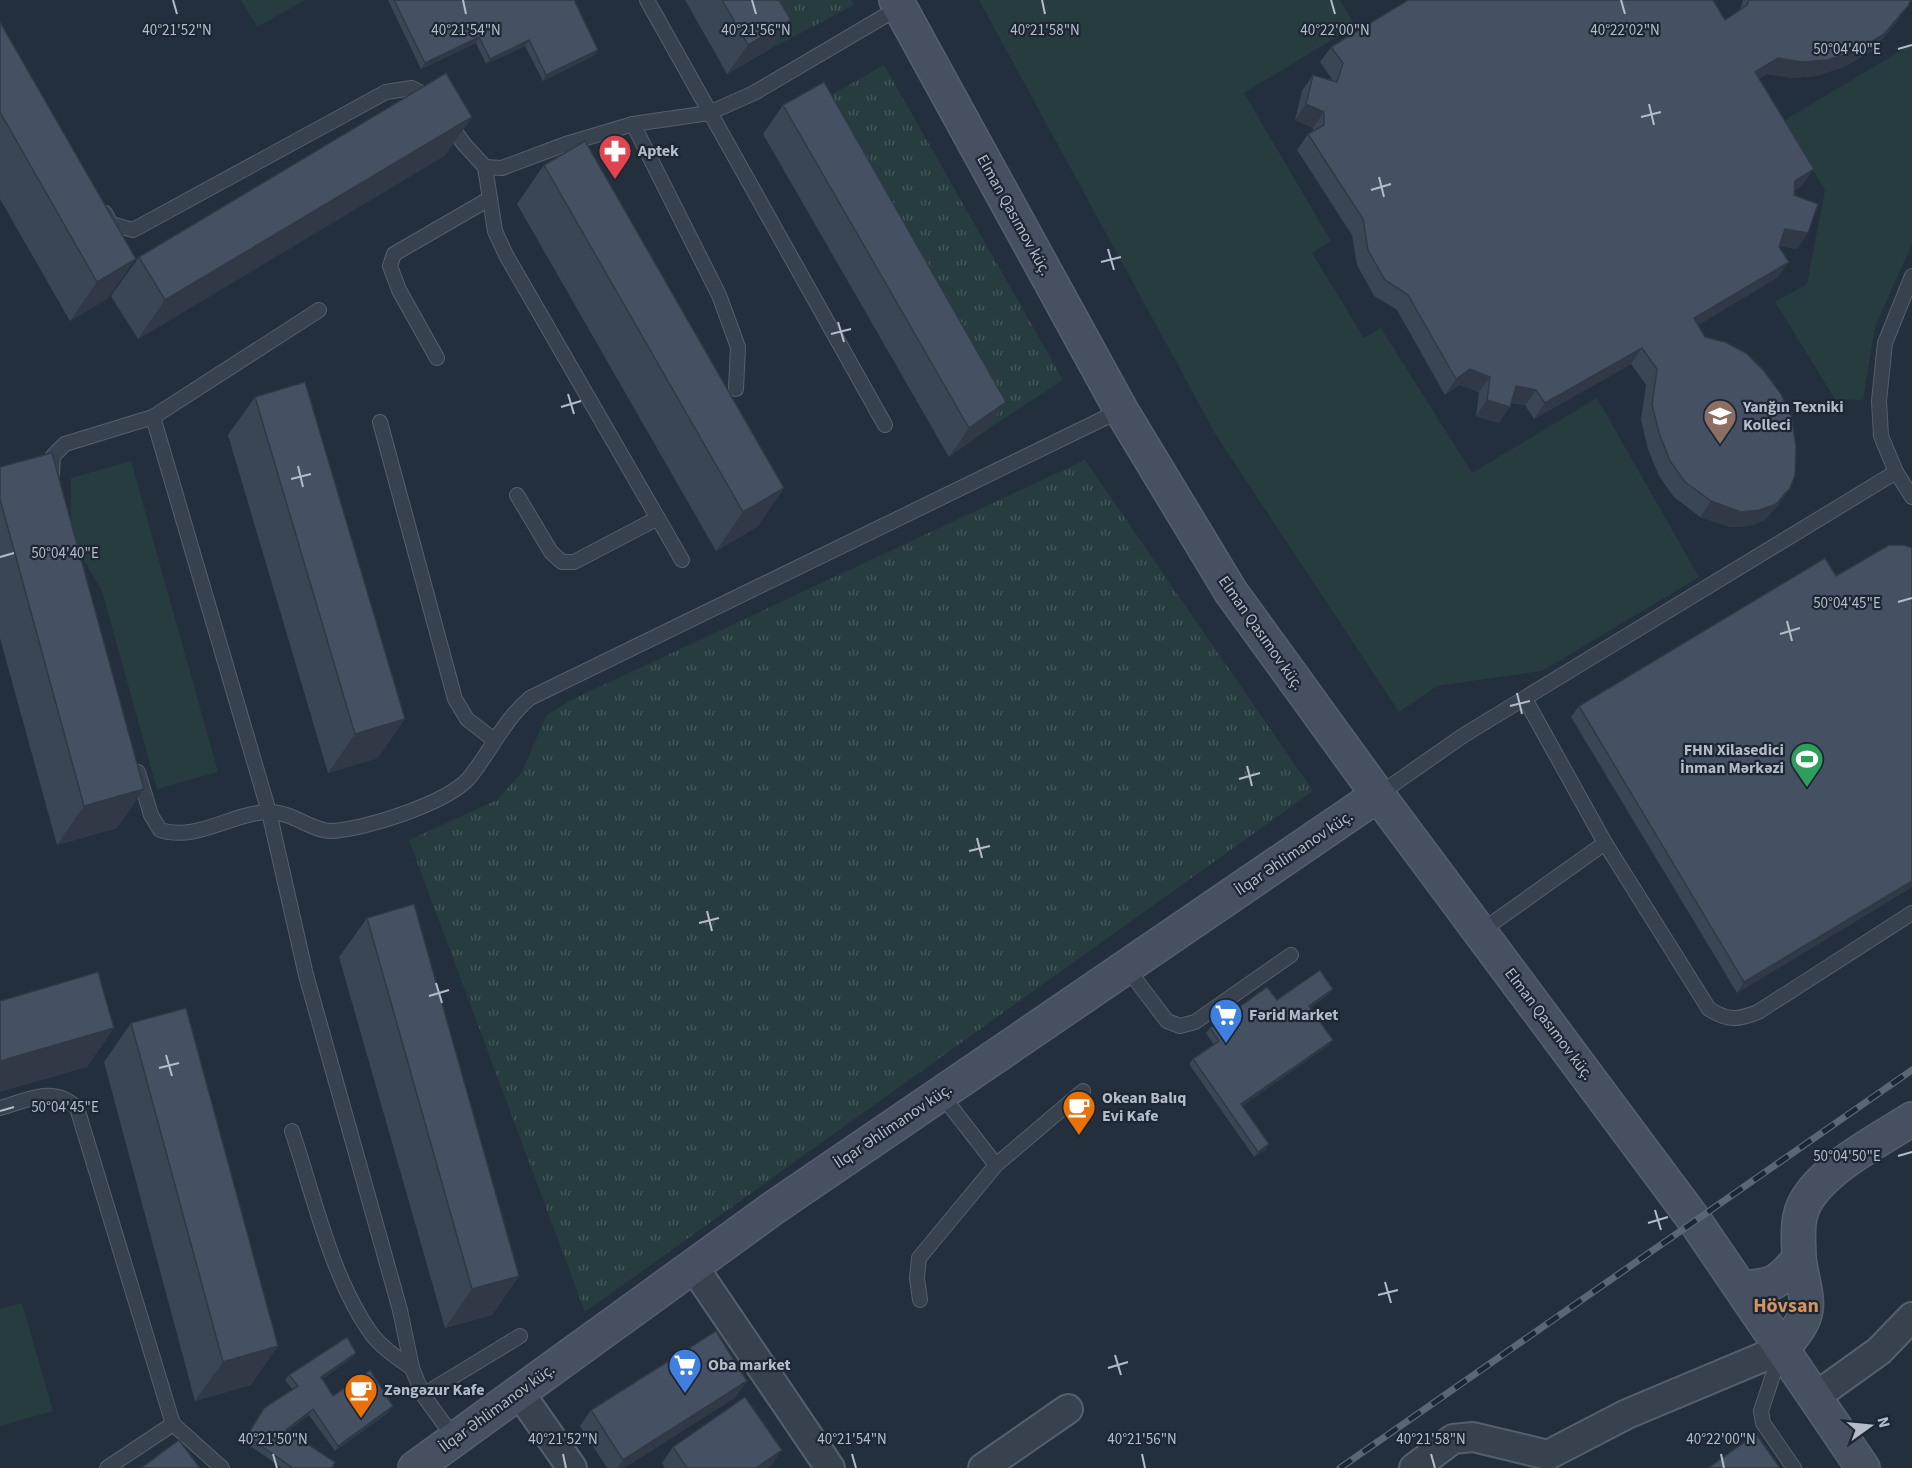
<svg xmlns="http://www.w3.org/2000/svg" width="1912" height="1468" font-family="'Source Sans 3',sans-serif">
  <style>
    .grass { fill: url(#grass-tufts) }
    .green { fill: #263c3f }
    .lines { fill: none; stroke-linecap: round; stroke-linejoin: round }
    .lane-casing { stroke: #565f6c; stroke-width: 16 }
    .street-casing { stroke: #565f6c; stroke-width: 32 }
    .secondary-casing { stroke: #565f6c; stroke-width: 36 }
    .lane { stroke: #38414e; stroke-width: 14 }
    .street { stroke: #38414e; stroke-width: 28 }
    .secondary { stroke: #465061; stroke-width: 33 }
    .rail-casing { stroke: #5a6575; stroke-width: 7 }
    .rail { stroke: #1d2633; stroke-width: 4.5; stroke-dasharray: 14; stroke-linecap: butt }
    .wall { fill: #3b4654 }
    .shaded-wall { fill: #303945 }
    .building { fill: #455162; stroke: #303945; stroke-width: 1.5 }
    .ticks { fill: none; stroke: #b4bcc9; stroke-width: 2 }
    .labels { text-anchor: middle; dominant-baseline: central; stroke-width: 4.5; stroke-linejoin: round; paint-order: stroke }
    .poi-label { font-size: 16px; font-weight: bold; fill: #b4bcc9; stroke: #1d2633; text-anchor: start }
    .street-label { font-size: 16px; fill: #b4bcc9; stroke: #1d2633 }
    .quarter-label { font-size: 20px; font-weight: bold; fill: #d59563; stroke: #1d2633 }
    .ticks-label { font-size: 15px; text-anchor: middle; fill: #b4bcc9; stroke: #1d2633; stroke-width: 4.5; stroke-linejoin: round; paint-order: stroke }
  </style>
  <defs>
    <pattern id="grass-tufts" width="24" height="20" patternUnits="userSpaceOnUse" patternTransform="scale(1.5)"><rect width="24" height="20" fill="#263c3f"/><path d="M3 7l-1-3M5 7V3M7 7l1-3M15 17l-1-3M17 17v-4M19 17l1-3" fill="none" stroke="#435659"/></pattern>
  </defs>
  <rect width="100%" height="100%" fill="#242f3e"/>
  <g class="grass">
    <path d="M742 0H851L854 5 770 49Z"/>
    <path d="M884 65 1063 380 985 431 803 111Z"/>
    <path d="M1085 460 1313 791 585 1312 409 840 497 800 522 772 546 716 571 700Z"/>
  </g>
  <g class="green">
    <path d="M241 0H305L257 27Z"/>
    <path d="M979 0H1340L1355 26 1244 93 1331 241 1312 253 1364 338 1381 328 1472 473 1597 398 1699 577 1542 671 1437 686 1399 712 1216 435Z"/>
    <path d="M1912 44V244L1875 327 1863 400 1835 399 1775 302 1807 284 1825 190 1783 121Z"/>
    <path d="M131 461 218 772 157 789 102 591 71 538V478Z"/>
    <path d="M22 1303 53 1411 0 1426V1309Z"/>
  </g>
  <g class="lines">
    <defs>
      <g id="lane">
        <path d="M647 0 885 425"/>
        <path d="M449 123 464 144 485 167 495 231 506 255 682 560"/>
        <path d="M633 124 719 295 738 347 736 389"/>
        <path d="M485 167 502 168 566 144 633 124 709 113 754 93 900 7"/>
        <path d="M105 213 111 224 133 230 386 92 412 88 433 99"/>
        <path d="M437 358 399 290 390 266 394 254 489 199"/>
        <path d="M153 417 319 310"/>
        <path d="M380 422 455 699 467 719 494 740"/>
        <path d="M1896 472 1912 497"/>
        <path d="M52 474 53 456 65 444 153 417 269 812 306 975 400 1310 412 1368 423 1395 455 1439"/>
        <path d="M517 495 551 552 562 562H574L658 518"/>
        <path d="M1525 699 1605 843 1709 1009C1728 1021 1738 1020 1758 1012L1912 913"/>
        <path d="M138 772 151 815 160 830C197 842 233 812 270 812 292 812 312 831 331 831 364 830 447 803 469 778 491 751 503 721 530 698L1121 410"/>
        <path d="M1378 795 1464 735 1896 472 1881 436 1879 401 1885 343 1912 276"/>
        <path d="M1480 932 1605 843"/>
        <path d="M1126 967 1167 1021 1180 1026 1195 1022 1291 955"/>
        <path d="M941 1094 996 1165"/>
        <path d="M0 1108C29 1100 53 1085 77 1108L173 1424"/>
        <path d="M292 1131C314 1196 331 1276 370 1332 381 1347 396 1357 412 1368"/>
        <path d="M920 1300 917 1278 919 1258 996 1165 1083 1091"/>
        <path d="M1781 1351 1761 1411 1763 1423 1794 1468"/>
        <path d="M423 1395 520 1336"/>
        <path d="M107 1468 173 1424 222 1468"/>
      </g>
      <g id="street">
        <path d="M693 1266 830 1468"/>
        <path d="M519 1392 572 1468"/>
        <path d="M1815 1397 1879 1351 1912 1317"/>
        <path d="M983 1468 1068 1409"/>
        <path d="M1414 1468 1453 1439 1473 1437 1548 1455 1627 1414 1782 1349"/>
      </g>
      <g id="secondary">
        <path d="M896 0 1121 410 1231 592 1378 795 1695 1221 1863 1468"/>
        <path d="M1799 1259C1799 1245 1797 1230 1800 1217 1808 1175 1879 1141 1912 1119"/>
        <path d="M1741 1288C1774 1286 1778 1283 1799 1259 1807 1307 1816 1310 1782 1349"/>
        <path d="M415 1468 772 1209 1378 795"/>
      </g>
    </defs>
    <use href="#lane" class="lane-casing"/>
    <use href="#street" class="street-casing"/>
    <use href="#secondary" class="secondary-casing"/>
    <use href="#lane" class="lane"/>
    <use href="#street" class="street"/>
    <use href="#secondary" class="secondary"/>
    <defs>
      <path id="rail" d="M1340 1468 1912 1070"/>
    </defs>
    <use href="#rail" class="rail-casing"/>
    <use href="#rail" class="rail"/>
  </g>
  <g class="wall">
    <path d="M388 0H574L595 55 543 81 525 46 486 64 476 43 421 69Z"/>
    <path d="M685 0H779L791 20 770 49 727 74Z"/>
    <path d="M1743 0H1911L1897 22 1873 50 1844 67 1816 76 1791 78 1767 74 1759 78 1802 185 1795 190 1797 249 1780 246 1778 277 1698 325 1779 504 1765 520 1749 526 1730 527 1700 517 1674 497 1659 476 1648 449 1641 420 1646 385 1631 364 1534 419 1525 405 1511 403 1499 423 1476 416 1479 392 1459 385 1445 395 1397 310 1374 296 1357 265 1352 235 1297 150 1308 134 1313 131V128L1295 120 1302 91 1313 75 1331 80 1332 79 1320 62 1331 47 1725 20 1740 10Z"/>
    <path d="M0 22 108 298 70 321 0 199Z"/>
    <path d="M783 105 1006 402 985 431 949 457 763 134Z"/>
    <path d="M472 117 444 156 138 339 111 296 139 257Z"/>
    <path d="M544 165 784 488 757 527 716 551 517 204Z"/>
    <path d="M255 397 378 758 328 773 228 435Z"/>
    <path d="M0 467 144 789 117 828 57 845 0 638Z"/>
    <path d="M1912 548V887L1737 993 1571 717 1579 706 1836 576Z"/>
    <path d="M367 918 519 1276 492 1315 445 1328 339 957Z"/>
    <path d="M1329 994 1310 1008 1329 1045 1242 1106 1269 1144 1265 1150 1254 1157 1189 1064 1193 1059 1214 1045 1206 1033 1210 1028 1277 1000Z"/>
    <path d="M131 1023 251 1385 195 1401 104 1062Z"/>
    <path d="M352 1358 322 1379 333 1396 389 1412 335 1451 309 1415 288 1431 332 1468H282L243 1441 260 1414 292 1389 285 1380 289 1375Z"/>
    <path d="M736 1397 624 1468H607L580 1426 591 1410Z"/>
    <path d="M673 1447 771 1466 768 1468H665L662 1463Z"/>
  </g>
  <g class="shaded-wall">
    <path d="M1908 6 1897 22 1873 50 1844 67 1816 76 1791 78 1767 74 1744 87 1755 72 1778 58Z"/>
    <path d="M791 20 770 49 727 74 748 45Z"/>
    <path d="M479 37 476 43 421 69 425 63Z"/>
    <path d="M529 40 525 46 486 64 490 59Z"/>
    <path d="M598 50 595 55 543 81 546 75Z"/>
    <path d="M1306 104 1324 112 1313 128 1295 120Z"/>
    <path d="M472 117 444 156 138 339 165 300Z"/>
    <path d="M1814 169 1802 185 1784 196 1795 181Z"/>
    <path d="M1785 229 1808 233 1797 249 1774 245Z"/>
    <path d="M136 259 108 298 70 321 97 282Z"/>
    <path d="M1789 262 1778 277 1683 334 1694 318Z"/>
    <path d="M1642 348 1631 364 1534 419 1545 403Z"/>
    <path d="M1470 369 1490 377 1479 392 1459 385 1445 395 1456 379Z"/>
    <path d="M1516 386 1536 390 1525 405 1505 402Z"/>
    <path d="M1487 400 1510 407 1499 423 1476 416Z"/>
    <path d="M1006 402 985 431 949 457 969 428Z"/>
    <path d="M784 488 757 527 716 551 743 512Z"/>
    <path d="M1790 488 1779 504 1765 520 1749 526 1730 527 1700 517 1711 501Z"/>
    <path d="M405 719 378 758 328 773 355 734Z"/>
    <path d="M144 789 117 828 57 845 84 806Z"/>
    <path d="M1912 881V887L1737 993 1744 982Z"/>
    <path d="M1333 989 1329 994 1305 1011 1309 1006Z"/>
    <path d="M114 1028 87 1067 0 1092V1061Z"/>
    <path d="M1333 1040 1329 1045 1237 1110 1241 1104Z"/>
    <path d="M1269 1144 1265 1150 1254 1157 1258 1152Z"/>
    <path d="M519 1276 492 1315 445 1328 472 1289Z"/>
    <path d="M278 1346 251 1385 195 1401 223 1362Z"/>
    <path d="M356 1353 352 1358 317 1382 321 1377Z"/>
    <path d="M747 1381 736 1397 624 1468H617L623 1460Z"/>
    <path d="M393 1406 389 1412 335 1451 338 1446Z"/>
    <path d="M313 1409 309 1415 282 1435 286 1430Z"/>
    <path d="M782 1450 771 1466 768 1468H756Z"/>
  </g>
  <g class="building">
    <path d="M394 0H574L598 50 546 75 529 40 490 59 479 37 425 63Z"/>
    <path d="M722 0H779L791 20 748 45Z"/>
    <path d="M1408 0H1713L1725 20 1747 5 1749 0H1911L1908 6 1884 34 1855 52 1827 60 1802 62 1778 58 1755 72 1814 169 1795 181 1794 195 1818 204 1808 233 1785 229 1779 247 1789 262 1694 318 1705 337 1725 342 1746 353 1764 371 1781 394 1791 416 1796 446 1795 475 1790 488 1776 504 1760 510 1741 512 1711 501 1685 482 1670 461 1659 433 1652 405 1657 369 1642 348 1545 403 1536 390 1516 386 1510 407 1487 400 1490 377 1470 369 1456 379 1408 295 1385 280 1368 250 1363 219 1308 134 1324 125V112L1306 104 1313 75 1337 82 1343 63 1331 47Z"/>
    <path d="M0 22 136 259 97 282 0 112Z"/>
    <path d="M446 73 472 117 165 300 139 257Z"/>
    <path d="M824 82 1006 402 969 428 783 105Z"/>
    <path d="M585 141 784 488 743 512 544 165Z"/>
    <path d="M305 382 405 719 355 734 255 397Z"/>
    <path d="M52 453 144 789 84 806 0 499V467Z"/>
    <path d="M1889 545H1904L1912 548V881L1744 982 1579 706 1825 558 1836 576Z"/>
    <path d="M414 904 519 1276 472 1289 367 918Z"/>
    <path d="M1320 970 1333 989 1309 1006 1333 1040 1241 1104 1269 1144 1258 1152 1193 1059 1219 1041 1210 1028 1267 987 1277 1000Z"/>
    <path d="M98 972 114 1028 0 1061V1001Z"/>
    <path d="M186 1008 278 1346 223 1362 131 1023Z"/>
    <path d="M716 1331 747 1381 623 1460 591 1410Z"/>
    <path d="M347 1337 356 1353 321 1377 333 1396 370 1370 393 1406 338 1446 313 1409 286 1430 335 1462 332 1468H293L247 1436 264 1408 298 1386 289 1375Z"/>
    <path d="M745 1397 782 1450 756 1468H687L673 1447Z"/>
    <path d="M1756 1434 1780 1468H1708Z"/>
    <path d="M179 1440 200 1468H141Z"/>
  </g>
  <path class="ticks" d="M173 0 177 14M463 0 466 14M752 0 756 14M1042 0 1045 14M1331 0 1335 14M1621 0 1625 14M1898 49 1912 45M1649 104 1654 125M1641 117 1661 112M1379 177 1384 197M1371 190 1391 184M1108 249 1114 270M1101 262 1121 257M838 322 844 342M831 334 851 329M568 394 574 414M561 407 581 401M298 466 303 487M291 479 311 474M0 557 14 553M1898 602 1912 598M1787 621 1792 641M1780 634 1800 628M1517 693 1522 714M1510 706 1530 701M1247 766 1252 786M1239 779 1260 773M977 838 982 858M969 851 990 846M707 911 712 931M699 923 719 918M436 983 442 1003M429 996 449 990M166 1055 172 1076M159 1068 179 1063M0 1111 14 1107M1898 1156 1912 1152M1655 1210 1661 1230M1648 1223 1668 1217M1385 1282 1391 1303M1378 1295 1398 1290M1115 1355 1121 1375M1108 1368 1128 1362M273 1454 277 1468M563 1454 566 1468M852 1454 856 1468M1142 1454 1145 1468M1431 1454 1435 1468M1721 1454 1724 1468"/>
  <defs>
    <symbol id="pharmacy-pin" viewBox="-11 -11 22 30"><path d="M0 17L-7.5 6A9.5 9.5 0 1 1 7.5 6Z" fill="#e0444e" stroke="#1d2633"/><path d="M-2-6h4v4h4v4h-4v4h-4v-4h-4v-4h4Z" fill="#fff"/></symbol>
    <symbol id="university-pin" viewBox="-11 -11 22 30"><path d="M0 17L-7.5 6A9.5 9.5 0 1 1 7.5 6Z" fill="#8d6e63" stroke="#1d2633"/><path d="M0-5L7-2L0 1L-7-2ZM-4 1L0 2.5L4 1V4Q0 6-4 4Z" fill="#fff"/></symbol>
    <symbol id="stadium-pin" viewBox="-11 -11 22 30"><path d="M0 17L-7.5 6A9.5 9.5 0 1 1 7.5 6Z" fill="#2e9e5b" stroke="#1d2633"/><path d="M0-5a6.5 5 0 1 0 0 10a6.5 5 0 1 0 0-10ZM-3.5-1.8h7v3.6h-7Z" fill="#fff"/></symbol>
    <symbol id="supermarket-pin" viewBox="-11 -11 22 30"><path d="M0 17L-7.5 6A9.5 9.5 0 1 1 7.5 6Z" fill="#3f7fe0" stroke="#1d2633"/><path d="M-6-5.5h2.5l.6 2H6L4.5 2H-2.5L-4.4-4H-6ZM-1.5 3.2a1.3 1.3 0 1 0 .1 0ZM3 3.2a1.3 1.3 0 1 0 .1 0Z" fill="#fff"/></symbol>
    <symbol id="cafe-pin" viewBox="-11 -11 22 30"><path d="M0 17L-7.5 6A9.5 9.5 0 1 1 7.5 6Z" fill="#e8710a" stroke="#1d2633"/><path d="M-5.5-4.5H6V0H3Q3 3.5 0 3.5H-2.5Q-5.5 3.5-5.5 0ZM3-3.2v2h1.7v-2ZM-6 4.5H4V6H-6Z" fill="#fff"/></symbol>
  </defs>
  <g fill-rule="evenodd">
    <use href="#pharmacy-pin" x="596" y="132" width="38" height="52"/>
    <use href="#university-pin" x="1701" y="397" width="38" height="52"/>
    <use href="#stadium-pin" x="1788" y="740" width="38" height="52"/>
    <use href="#supermarket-pin" x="1207" y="996" width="38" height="52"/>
    <use href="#cafe-pin" x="1060" y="1088" width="38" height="52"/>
    <use href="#supermarket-pin" x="666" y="1346" width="38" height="52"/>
    <use href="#cafe-pin" x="342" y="1371" width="38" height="52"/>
  </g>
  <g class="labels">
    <g class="poi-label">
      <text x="638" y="151">Aptek</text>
      <text x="1743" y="407">Yanğın Texniki<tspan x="1743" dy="18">Kolleci</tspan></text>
      <text x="1784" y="750" text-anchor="end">FHN Xilasedici<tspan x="1784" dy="18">İnman Mərkəzi</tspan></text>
      <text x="1249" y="1015">Fərid Market</text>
      <text x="1102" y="1098">Okean Balıq<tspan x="1102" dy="18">Evi Kafe</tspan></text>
      <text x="708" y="1365">Oba market</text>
      <text x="384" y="1390">Zəngəzur Kafe</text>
    </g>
    <g class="street-label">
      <text transform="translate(1014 215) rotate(61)">Elman Qasımov küç.</text>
      <text transform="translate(1261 633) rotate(55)">Elman Qasımov küç.</text>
      <text transform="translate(1294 853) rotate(-34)">İlqar Əhlimanov küç.</text>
      <text transform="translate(1549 1024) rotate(53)">Elman Qasımov küç.</text>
      <text transform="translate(893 1126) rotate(-34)">İlqar Əhlimanov küç.</text>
      <text transform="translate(497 1408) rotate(-36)">İlqar Əhlimanov küç.</text>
    </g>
    <g class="quarter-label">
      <text x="1786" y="1306">Hövsan</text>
    </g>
  </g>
  <g class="ticks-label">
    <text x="177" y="35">40°21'52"N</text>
    <text x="466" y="35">40°21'54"N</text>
    <text x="756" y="35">40°21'56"N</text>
    <text x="1045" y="35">40°21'58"N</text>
    <text x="1335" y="35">40°22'00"N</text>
    <text x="1625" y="35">40°22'02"N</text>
    <text x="1847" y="54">50°04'40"E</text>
    <text x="65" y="558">50°04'40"E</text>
    <text x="1847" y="608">50°04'45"E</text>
    <text x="65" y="1112">50°04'45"E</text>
    <text x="1847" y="1161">50°04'50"E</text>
    <text x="273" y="1444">40°21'50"N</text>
    <text x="563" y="1444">40°21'52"N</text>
    <text x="852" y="1444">40°21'54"N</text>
    <text x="1142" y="1444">40°21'56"N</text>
    <text x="1431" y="1444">40°21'58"N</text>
    <text x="1721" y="1444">40°22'00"N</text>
  </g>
  <g transform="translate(1870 1426) rotate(75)" stroke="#1d2633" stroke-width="4.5" paint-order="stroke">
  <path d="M0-4.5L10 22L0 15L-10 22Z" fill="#b4bcc9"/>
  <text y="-9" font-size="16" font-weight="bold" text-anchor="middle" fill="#b4bcc9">N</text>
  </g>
</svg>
